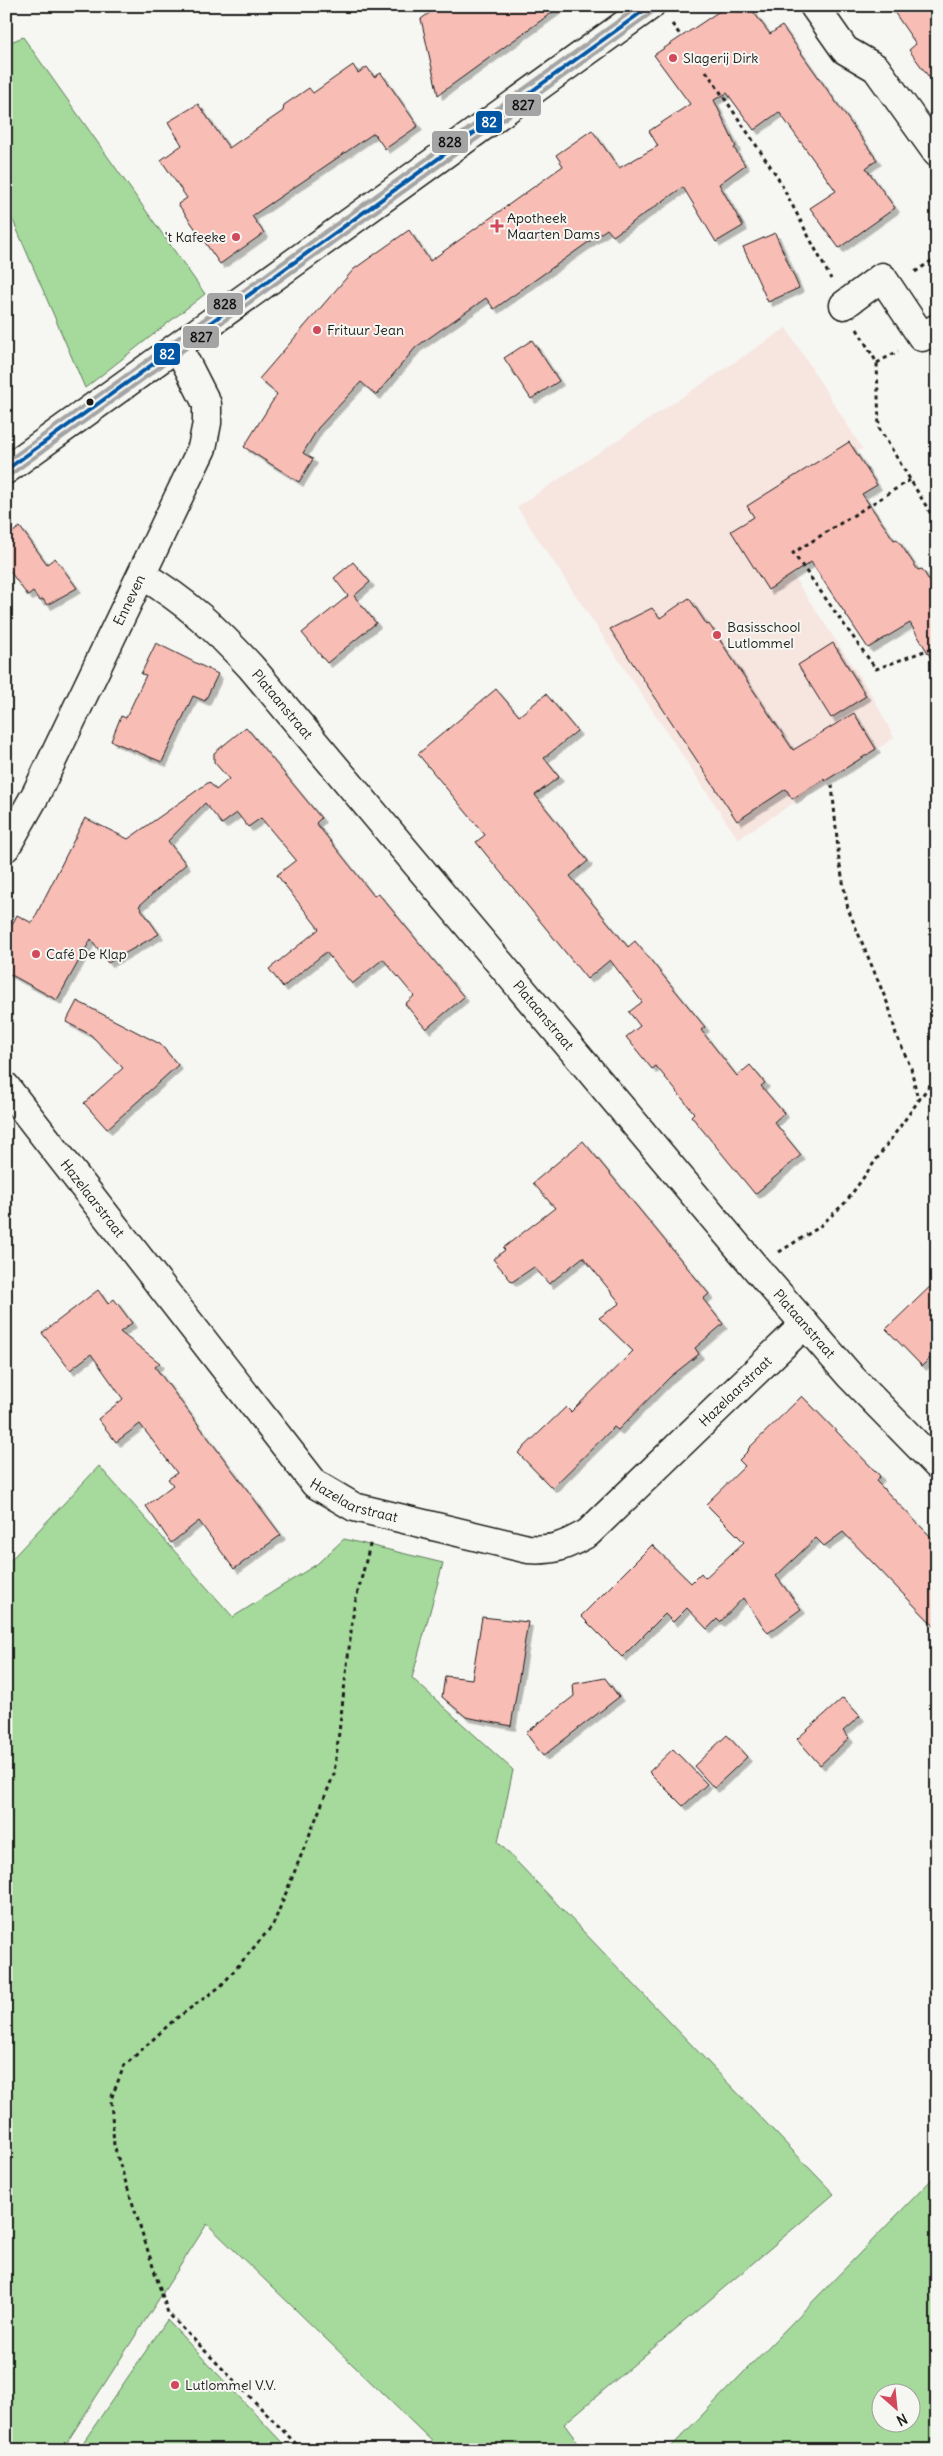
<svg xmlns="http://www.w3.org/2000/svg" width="943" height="2456" font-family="Delius,sans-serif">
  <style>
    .built { fill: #f7e5e0 }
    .green { fill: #a5da9c; stroke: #607b5c; fill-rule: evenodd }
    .building { fill: #f8bdb5; stroke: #1c1c1c; filter: url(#shadow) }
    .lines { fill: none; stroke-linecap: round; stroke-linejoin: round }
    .street-casing { stroke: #1c1c1c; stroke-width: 31 }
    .secondary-casing { stroke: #1c1c1c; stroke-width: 31 }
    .path { stroke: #1c1c1c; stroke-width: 3; stroke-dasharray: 4 4; stroke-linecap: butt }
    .street { stroke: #f6f6f2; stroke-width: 28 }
    .secondary { stroke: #f6f6f2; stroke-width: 28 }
    .bus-1-casing { stroke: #f6f6f2; stroke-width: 8 }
    .bus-2-casing { stroke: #f6f6f2; stroke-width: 8 }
    .bus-3-casing { stroke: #f6f6f2; stroke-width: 8 }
    .bus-1 { stroke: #0056a4; stroke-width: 4 }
    .bus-2 { stroke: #a4a4a4; stroke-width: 4 }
    .bus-3 { stroke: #a4a4a4; stroke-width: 4 }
    .poi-dot { fill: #d1495b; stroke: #f6f6f2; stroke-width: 2 }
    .bus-dot { fill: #1c1c1c; stroke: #f6f6f2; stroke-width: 2 }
    .labels { text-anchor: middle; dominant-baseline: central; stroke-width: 4; stroke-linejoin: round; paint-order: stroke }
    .poi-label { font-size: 14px; fill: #1c1c1c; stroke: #f6f6f2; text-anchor: start }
    .street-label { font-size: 14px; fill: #1c1c1c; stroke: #f6f6f2 }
    .line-badge { stroke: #f6f6f2; stroke-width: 2 }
    .badge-label { font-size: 14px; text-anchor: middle; font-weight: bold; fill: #fff }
    .pale-badge-label { font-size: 14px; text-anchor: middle; font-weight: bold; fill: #111 }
  </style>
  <defs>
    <filter id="shadow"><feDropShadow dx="4.5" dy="4.5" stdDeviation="0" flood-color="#0004"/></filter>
  </defs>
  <rect width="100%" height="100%" fill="#f6f6f2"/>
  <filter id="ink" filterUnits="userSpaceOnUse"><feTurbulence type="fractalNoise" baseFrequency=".02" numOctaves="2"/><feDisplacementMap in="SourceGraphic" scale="10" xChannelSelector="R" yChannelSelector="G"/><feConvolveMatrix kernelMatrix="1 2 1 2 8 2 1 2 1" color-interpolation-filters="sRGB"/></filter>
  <g filter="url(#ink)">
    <path class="built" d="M786 328 862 448 856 452 877 485 777 552 872 695 894 738 738 839 517 507Z"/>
    <g class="green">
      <path d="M23 37 205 294 85 388 6 204V44Z"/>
      <path d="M99 1466 233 1617 317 1564 344 1539 443 1563 412 1678 513 1770 498 1842 834 2194 564 2424 578 2443 571 2450H441L207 2224 62 2450H6V1565Z"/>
      <path d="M937 2174V2450H668ZM880 2394H910V2424H880Z"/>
      <path d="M167 2320 289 2450H78Z"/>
    </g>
    <g class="building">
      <path d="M439 6H561L438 95 421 19Z"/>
      <path d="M727 6H749L770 34 782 26 877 160 866 168 895 208 839 248 810 208 836 191 779 112 754 130 727 93 714 100 736 147 734 148 745 165 719 184 743 226 716 242 683 187 613 236 607 229 494 309 486 298 416 347 376 395 361 382 318 428 303 453 313 459 299 482 244 447 277 394 259 379 354 269 409 230 430 261 563 166 556 155 592 130 619 168 658 146 649 131 690 104 654 55Z"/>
      <path d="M890 6H937V88L909 50 916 44Z"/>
      <path d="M353 65 358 73 367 67 374 77 381 73 418 126 385 149 374 133 252 216 264 233 220 264 178 204 187 198 161 160 182 145 168 122 198 104 229 148 283 111 284 105 309 88 313 93Z"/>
      <path d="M775 233 799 288 768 302 743 247Z"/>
      <path d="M532 340 559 381 531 399 504 358Z"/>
      <path d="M849 442 877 485 862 494 894 540 897 539 918 570 922 569 937 593V668L910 623 868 648 811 562 768 590 731 531 754 517 747 506Z"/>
      <path d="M20 527 47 564 55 558 77 588 47 605 43 599 40 601 33 592 28 596 6 566V537Z"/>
      <path d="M353 562 370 582 354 596 376 623 327 663 302 633 348 596 334 578Z"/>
      <path d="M689 598 707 625 709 624 793 750 854 713 876 749 825 781 824 779 792 799 786 789 737 821 610 629 652 608 660 618Z"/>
      <path d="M156 643 218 674 205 701 193 696 162 762 111 741 121 716 126 718 146 675 141 674Z"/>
      <path d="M833 643 866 696 831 718 798 665Z"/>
      <path d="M496 689 519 716 546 694 577 731 544 758 559 777 535 795 588 861 570 876 628 947 635 941 705 1027 701 1030 737 1076 750 1065 765 1083 761 1086 784 1113 774 1122 801 1155 755 1194 691 1116 694 1113 656 1066 652 1069 626 1037 640 1026 629 1012 642 1002 610 960 587 979 476 842 485 835 418 754Z"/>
      <path d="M246 727 321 818 316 823 374 896 378 893 464 997 426 1029 405 1004 414 996 383 959 352 984 326 952 283 987 269 969 319 929 277 875 296 860 261 818 248 827 237 813 222 824 205 803 168 841 186 864 139 906 159 934 108 963 91 939 57 1000 6 972V936L17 915 32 923 85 818 128 839 209 782 216 790 229 779 214 762V753Z"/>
      <path d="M77 1001 160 1044 178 1065 107 1129 84 1103 123 1068 91 1035 66 1022Z"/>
      <path d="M583 1141 709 1294 703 1299 723 1324 695 1348 699 1354 670 1377 618 1430 614 1427 552 1488 518 1453 566 1407 571 1412 633 1351 599 1318 620 1303 583 1257 549 1284 534 1267 512 1282 493 1259 505 1250 503 1248 555 1208 533 1183Z"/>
      <path d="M937 1280V1351L922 1366 886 1329Z"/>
      <path d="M98 1290 108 1304 114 1299 132 1323 120 1332 160 1363 155 1367 281 1535 234 1569 199 1521 171 1543 146 1506 173 1485 168 1479 177 1473 140 1424 116 1442 98 1419 123 1399 91 1354 70 1370 42 1333Z"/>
      <path d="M802 1396 880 1476 876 1481 937 1543V1629L843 1532 824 1546 816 1538 776 1576 801 1609 768 1633 743 1598 720 1622 717 1619 707 1629 687 1608 673 1622 665 1614 622 1657 581 1616 652 1545 691 1583 701 1573 705 1578 744 1542 706 1504 745 1466 739 1460 749 1450 748 1449Z"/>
      <path d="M482 1617 528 1622 511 1726 466 1717 442 1697 445 1676 472 1679Z"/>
      <path d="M605 1678 619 1697 543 1756 526 1733 574 1696 573 1684Z"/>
      <path d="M843 1698 860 1716 843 1731 849 1738 820 1765 797 1739Z"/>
      <path d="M727 1735 747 1757 714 1788 694 1766Z"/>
      <path d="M673 1749 707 1784 683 1806 649 1772Z"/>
    </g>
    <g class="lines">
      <defs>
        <g id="street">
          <path d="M814 6 845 50 876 68 937 153"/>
          <path d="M844 305 882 277 922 337 937 328"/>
          <path id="s1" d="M142 575C186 601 217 630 251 667L755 1267 851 1377 937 1465"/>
          <path id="s2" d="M6 847 36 794 202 448 207 423V404L178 347"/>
          <path id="s3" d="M6 1087 315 1484 354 1507 528 1549C554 1551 565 1546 588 1533L805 1324"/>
        </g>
        <path id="secondary" d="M6 470 650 6"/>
      </defs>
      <use href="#street" class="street-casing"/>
      <use href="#secondary" class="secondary-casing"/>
      <g class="path">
        <path d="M672 24 681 36"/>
        <path d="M706 71 777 176 831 279"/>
        <path d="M915 272 937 257"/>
        <path d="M857 329 877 363 879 428 937 524"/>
        <path d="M877 363 898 351"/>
        <path d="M910 480 793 553 876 669 930 649 937 644"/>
        <path d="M832 785 839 860 848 909 889 1007 896 1034 911 1068 918 1100"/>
        <path d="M779 1252 818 1228 846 1202 937 1075"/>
        <path d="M302 2450 168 2313 114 2146 111 2099 124 2066 174 2020 221 1986 273 1925 334 1774 354 1607 371 1541"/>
      </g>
      <use href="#street" class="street"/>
      <use href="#secondary" class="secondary"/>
      <defs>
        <path id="bus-1" d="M6 470 650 6"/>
        <path id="bus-2" d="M10 475 654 11"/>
        <path id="bus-3" d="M6 462 639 6"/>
      </defs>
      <use href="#bus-1" class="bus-1-casing"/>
      <use href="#bus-2" class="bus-2-casing"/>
      <use href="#bus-3" class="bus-3-casing"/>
      <use href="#bus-1" class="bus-1"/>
      <use href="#bus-2" class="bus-2"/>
      <use href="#bus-3" class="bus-3"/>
    </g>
  </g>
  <g class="poi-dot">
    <circle cx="673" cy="58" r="5"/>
    <path d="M494.5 218.5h5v5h5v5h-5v5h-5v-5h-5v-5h5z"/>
    <circle cx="236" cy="237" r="5"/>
    <circle cx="317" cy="330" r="5"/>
    <circle cx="717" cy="635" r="5"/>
    <circle cx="36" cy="954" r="5"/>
    <circle cx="175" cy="2385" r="5"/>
  </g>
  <circle class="bus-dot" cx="90" cy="402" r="4.5"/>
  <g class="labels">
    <g class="poi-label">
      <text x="683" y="58">Slagerij Dirk</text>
      <text x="507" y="218">Apotheek<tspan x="507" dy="16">Maarten Dams</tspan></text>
      <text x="226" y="237" text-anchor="end">'t Kafeeke</text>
      <text x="327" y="330">Frituur Jean</text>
      <text x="727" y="627">Basisschool<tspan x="727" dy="16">Lutlommel</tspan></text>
      <text x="46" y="954">Café De Klap</text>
      <text x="185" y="2385">Lutlommel V.V.</text>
    </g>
    <g class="street-label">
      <text stroke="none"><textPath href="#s2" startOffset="276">Enneven</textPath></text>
      <text stroke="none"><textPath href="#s1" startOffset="192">Plataanstraat</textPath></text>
      <text stroke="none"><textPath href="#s1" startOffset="598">Plataanstraat</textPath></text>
      <text stroke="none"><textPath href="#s3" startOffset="141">Hazelaarstraat</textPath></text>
      <text stroke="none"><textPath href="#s1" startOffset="1002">Plataanstraat</textPath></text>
      <text stroke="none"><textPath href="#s3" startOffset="995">Hazelaarstraat</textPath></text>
      <text stroke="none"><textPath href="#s3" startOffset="546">Hazelaarstraat</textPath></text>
    </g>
  </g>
  <g class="line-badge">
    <rect x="504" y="93" width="38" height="24" rx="5" fill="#a4a4a4"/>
    <rect x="475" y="110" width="28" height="24" rx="5" fill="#0056a4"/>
    <rect x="431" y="130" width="38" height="24" rx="5" fill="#a4a4a4"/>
    <rect x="206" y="292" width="38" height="24" rx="5" fill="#a4a4a4"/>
    <rect x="182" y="325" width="38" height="24" rx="5" fill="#a4a4a4"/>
    <rect x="153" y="342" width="28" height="24" rx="5" fill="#0056a4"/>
  </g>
  <g class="badge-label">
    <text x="489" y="127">82</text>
    <text x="167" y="359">82</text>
  </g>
  <g class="pale-badge-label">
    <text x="523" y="110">827</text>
    <text x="450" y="147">828</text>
    <text x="225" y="309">828</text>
    <text x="201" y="342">827</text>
  </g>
  <rect width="943" height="2456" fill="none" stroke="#f6f6f2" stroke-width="25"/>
  <rect x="12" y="12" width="918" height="2431" fill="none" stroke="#1c1c1c" stroke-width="2" filter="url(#ink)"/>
  <g transform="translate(896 2408) rotate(153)"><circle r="24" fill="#f6f6f2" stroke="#9f9f9c"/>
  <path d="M0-4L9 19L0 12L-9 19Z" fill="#d1495b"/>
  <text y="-8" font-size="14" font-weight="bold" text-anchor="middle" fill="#1c1c1c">N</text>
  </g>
</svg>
